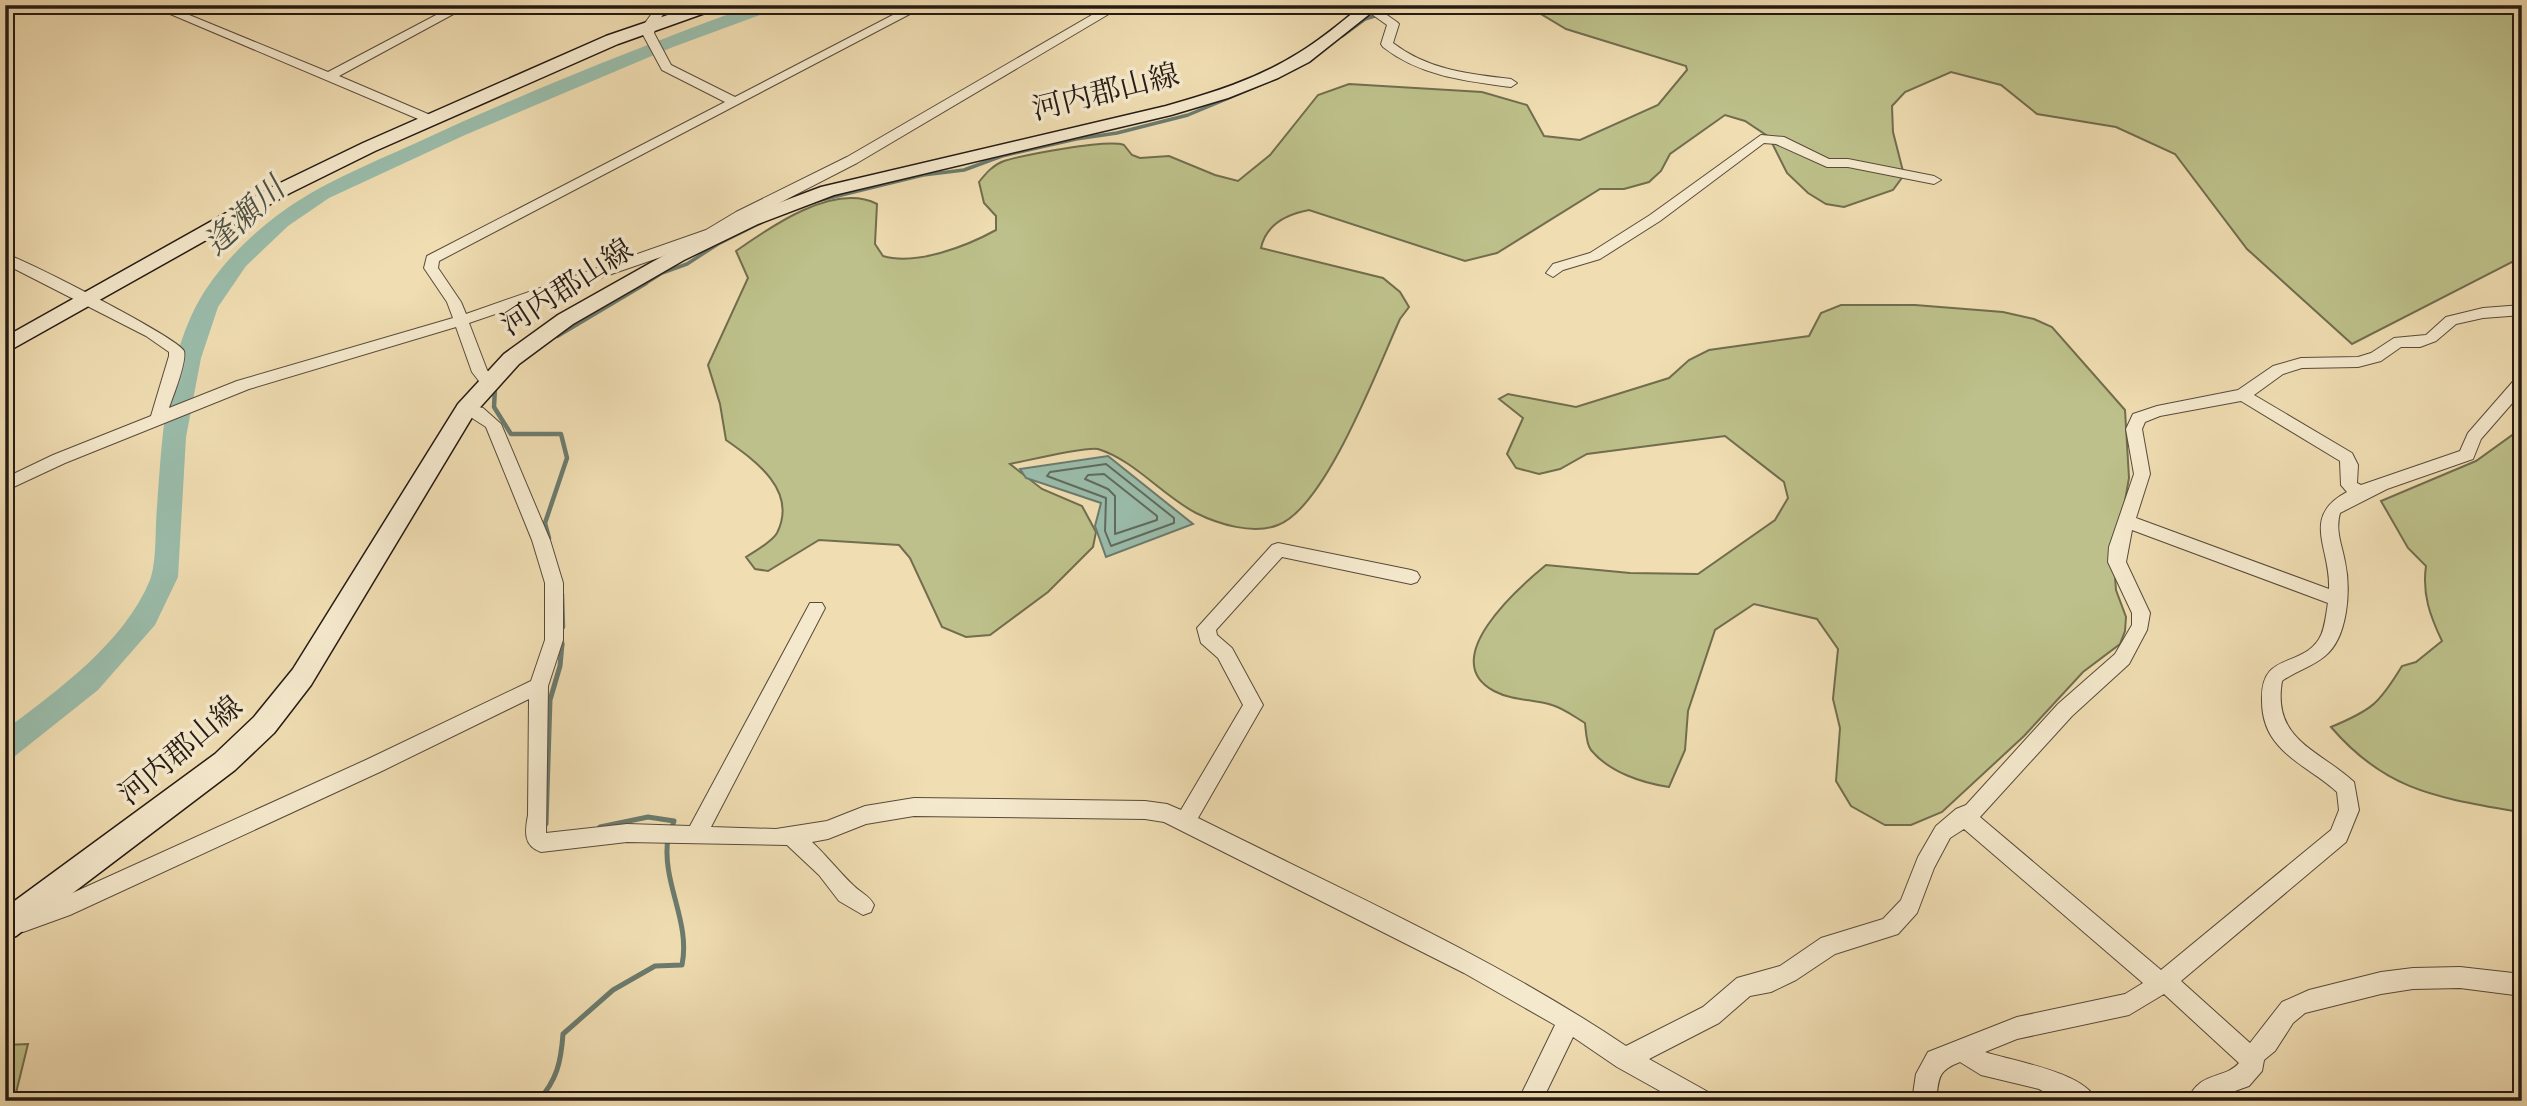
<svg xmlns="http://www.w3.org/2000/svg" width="2527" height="1106" font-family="'Sorts Mill Goudy','Noto Serif JP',serif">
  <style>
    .green { fill: #bdc08a; stroke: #716d4e; stroke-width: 2 }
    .water { fill: #9abcaa; stroke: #6b7b6e; stroke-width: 2 }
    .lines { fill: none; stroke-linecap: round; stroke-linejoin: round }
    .shore { stroke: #606b5e; stroke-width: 2 }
    .stream-far2 { stroke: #6b7b6e; stroke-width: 3.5 }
    .stream-far1 { stroke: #6b7b6e; stroke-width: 4.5 }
    .stream { stroke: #6b7b6e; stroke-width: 5 }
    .river { fill: #9abcaa; fill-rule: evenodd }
    .street-casing { stroke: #584b3b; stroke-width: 2 }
    .secondary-casing { stroke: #251a13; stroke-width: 3 }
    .street { fill: #f5e9cd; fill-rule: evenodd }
    .secondary { fill: #f5e9cd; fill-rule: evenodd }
    .labels { text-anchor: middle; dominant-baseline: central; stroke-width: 7; stroke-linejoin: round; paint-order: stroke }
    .street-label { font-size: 30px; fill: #251a13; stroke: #f5e9cd }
    .water-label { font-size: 32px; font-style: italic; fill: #4e5348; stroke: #f5e9cd }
  </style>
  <rect width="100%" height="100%" fill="#f0ddb2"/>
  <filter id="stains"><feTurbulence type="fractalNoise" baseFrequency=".00286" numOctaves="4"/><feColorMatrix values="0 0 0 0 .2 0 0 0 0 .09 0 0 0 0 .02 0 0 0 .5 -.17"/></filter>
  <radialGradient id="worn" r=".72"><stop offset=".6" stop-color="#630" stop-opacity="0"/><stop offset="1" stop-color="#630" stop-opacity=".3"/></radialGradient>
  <g class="green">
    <path d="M1526 5H2522V257L2352 344 2247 249 2175 154 2116 127 2037 114 2001 85 1951 72 1905 92 1892 106 1893 132 1904 175 1893 190 1844 207 1826 204 1808 193 1787 173 1769 137 1745 121 1725 115 1670 154 1661 171 1649 182 1624 189H1600L1497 253 1465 261 1309 210C1288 214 1266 224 1261 248L1383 278 1400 292 1409 307 1400 319C1378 367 1326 507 1278 525 1253 535 1218 524 1196 513 1163 496 1134 460 1098 449 1087 446 1025 461 1010 464L1042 489 1082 506 1096 532 1093 547 1048 592 990 635 966 637 942 627 910 558 899 545 819 540 768 571 755 569 746 557C755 551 772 542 777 533 798 491 756 461 726 440L720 404 708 365 748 278 736 251C770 227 834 182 877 204L875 244 883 256C916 266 967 246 996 230V216L984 203 979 182C986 173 993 165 1004 161 1024 155 1106 139 1124 145L1132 155 1140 158 1169 156 1215 175 1238 181 1270 155 1318 95 1349 84 1482 92 1527 105 1544 136 1580 140 1658 105 1687 70 1686 66 1566 29Z"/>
    <path d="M1841 305H1915L2003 312 2034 319 2052 327 2125 410 2129 478 2114 563 2116 590 2126 617 2125 631 2120 644 2083 672 2024 736 1942 812 1911 825H1885L1851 806 1836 781 1840 728 1833 699 1838 649 1817 619 1754 604 1715 630 1688 711 1685 750 1669 787C1642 783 1609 772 1591 750 1586 744 1586 731 1585 723 1575 717 1563 708 1552 705 1533 699 1513 701 1494 691 1436 660 1518 588 1546 565L1630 573 1698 574 1775 520 1788 498 1784 482 1725 436 1587 454 1560 469 1539 474 1516 468 1507 454 1523 418 1499 399 1508 394 1576 407 1669 378 1689 360 1709 350 1809 336 1821 313Z"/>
    <path d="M2522 428V810L2513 811C2435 797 2385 790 2331 727 2372 710 2379 704 2402 666L2416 662 2442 641C2430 616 2422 594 2426 566L2408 548 2381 501 2476 461Z"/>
    <path d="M28 1044 14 1101H5V1045Z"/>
  </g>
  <path class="water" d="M1108 456 1193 524 1106 557 1095 526 1101 503 1026 478 1020 469Z"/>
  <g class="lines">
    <g class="shore">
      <path d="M1106 464 1174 518V523L1111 546 1105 531 1106 498 1047 476 1050 472Z"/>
      <path d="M1104 474 1157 516V520L1115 534V496L1108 489 1085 479 1088 475Z"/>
    </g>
    <g class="stream-far2">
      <path d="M1342 36 1365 19 1410 5"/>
      <path d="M813 202 923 175 964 170 1002 156 1076 139 1117 133 1188 115 1279 77"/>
      <path d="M643 285 662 273 687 264 718 244 766 220"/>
    </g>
    <g class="stream-far1">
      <path d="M557 336 646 283"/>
      <path d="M495 388 494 407 511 434H561L567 458 545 523 549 538"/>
      <path d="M562 594 563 627"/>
      <path d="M562 646V642"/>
    </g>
    <g class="stream">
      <path d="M546 824 550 700 560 666 562 644"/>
      <path d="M600 827 648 817 674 821 671 830"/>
      <path d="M538 1101C557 1080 561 1062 563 1034L613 990 655 966 682 965C691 921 661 882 668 838"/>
    </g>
    <path class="river" d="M753 5H778L776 9 673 47 465 135 329 198 288 226 246 266 218 307 201 358 186 437 178 577 155 625 98 690 15 756 5 759V730C58 690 124 643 150 580 157 562 155 527 157 507 162 441 165 366 196 306 214 272 244 241 275 217 317 185 367 165 416 143 526 92 639 47 753 5Z"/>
    <defs>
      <g id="street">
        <path d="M14 5H33L5 15V8Z"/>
        <path d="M149 5H165L328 72 455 5H470L339 76 435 117V123L430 124Z"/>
        <path d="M658 5H670L657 23 654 33 671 65 735 97 912 5H927L439 261 438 268 461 302 466 314 706 230 736 212 847 157 1109 5H1124L857 163 723 232 726 235 724 238H704L661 257 469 323 487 370 496 381 494 385H482L472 372 456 327 249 389 65 463 5 491V478L53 455 151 416 169 356V352L146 336 5 264V254C25 259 180 339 184 351 187 362 173 396 169 408L237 381 453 318 447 302 424 268 427 256 725 102 662 70 642 33 645 23Z"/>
        <path d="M1366 6H1374L1397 22 1399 24 1393 43C1428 70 1469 74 1511 79L1517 83 1511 87C1465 81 1420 76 1383 47L1381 44 1387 25 1366 10Z"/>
        <path d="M1761 135 1784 137 1829 159H1848L1934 176 1941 180 1934 184 1848 167H1827L1776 144 1764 143 1660 221 1600 259 1563 270 1553 277 1546 273 1553 264 1590 253 1650 215Z"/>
        <path d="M2522 305V315L2483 318 2456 324 2436 341 2420 347H2401L2381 361 2358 367 2302 368 2283 374 2254 395 2352 453 2358 465 2357 483 2361 485 2460 451 2468 433 2516 378 2522 377V392L2481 439 2473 459 2387 489 2340 513C2335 531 2342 545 2345 562 2351 589 2348 638 2325 656 2312 667 2296 671 2282 681 2272 740 2318 749 2354 782L2359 810 2346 842 2181 981 2250 1043 2282 1002 2309 990 2381 972 2413 968 2460 967 2522 974V996L2460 988 2413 989 2381 994 2305 1013 2293 1023 2275 1051 2264 1060 2262 1071 2249 1086 2221 1096 2216 1101H2187C2200 1070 2224 1080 2239 1063L2164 994 2129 1015 2017 1039 1985 1052C2012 1061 2085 1072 2097 1101H2061L2039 1089 1981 1075 1960 1062C1937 1071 1939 1078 1936 1101H1912L1916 1074 1928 1052 2017 1017 2125 994 2143 983 1964 829 1950 838 1934 868 1917 913 1898 934 1835 954 1796 980 1771 992 1750 996 1719 1023 1649 1059 1710 1093 1714 1101H1678L1617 1067 1573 1037 1542 1101H1518L1555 1025 1464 973 1164 822 1145 819 914 816 866 824 828 839 812 842C827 856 839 872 854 886 861 893 869 895 874 905L871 912 863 915 839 901 819 875 787 845 627 842 541 852C523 846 525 831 528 815L529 699 382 771 70 915 23 932 15 929 12 922 15 915 57 900 368 759 531 681 545 640V583L532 540 486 427 458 409 466 404 483 408 501 424 550 540 563 583V640L548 686 546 833 627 824 690 826 810 603H822L825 608 711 827 776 829 827 821 865 806 914 798 1145 801 1167 804 1181 810 1243 705 1218 658 1201 643 1197 628 1272 545 1278 543 1411 570 1417 572 1420 577 1417 582 1411 584 1282 557 1216 630 1217 635 1232 648 1263 705 1198 818C1342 890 1492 956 1626 1046L1703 1007 1737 978 1780 966 1821 938 1883 919 1901 900 1918 857 1936 826 1956 809 1966 805 2058 704 2115 654 2132 625V613L2108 562 2109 547 2134 474 2126 429 2133 414 2157 406 2238 390 2273 366 2301 358 2358 357 2371 353 2394 338 2426 335 2446 317 2483 308ZM2241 401 2340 461 2341 485 2347 492C2300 517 2331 548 2329 589L2136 518 2150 474 2142 429 2145 422 2160 416ZM2132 530 2328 603C2326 614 2325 630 2319 639 2300 669 2260 651 2262 701 2262 717 2267 733 2278 745 2294 764 2319 775 2337 792L2339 810 2331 830 2161 970 1980 817 2072 716 2129 664 2147 630 2150 613 2126 562Z"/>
      </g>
      <g id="secondary">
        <path d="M697 5H721L719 8 618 44 375 151 290 193 5 353V337L276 185 363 143 606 36Z"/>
        <path d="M1363 5H1381L1309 62 1278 78 1228 98 1171 115 834 195 758 224 684 260 573 324 519 364 474 414 311 685 274 733 235 770 16 936 5 940V908L215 754 254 717 293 669 458 404 504 354 558 315 670 252 744 216 821 187 1166 106C1212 93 1257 79 1297 54 1321 40 1341 22 1363 5Z"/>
      </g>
    </defs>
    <use href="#street" class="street-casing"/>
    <use href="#secondary" class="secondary-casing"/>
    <use href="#street" class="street"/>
    <use href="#secondary" class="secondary"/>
  </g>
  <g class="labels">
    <g class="street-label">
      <text transform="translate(1106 94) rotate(-14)">河内郡山線</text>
      <text transform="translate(568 289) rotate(-33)">河内郡山線</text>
      <text transform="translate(182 752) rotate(-40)">河内郡山線</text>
    </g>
    <g class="water-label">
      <text transform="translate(246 218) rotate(-43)">逢瀬川</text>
    </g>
  </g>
  <rect width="2527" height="1106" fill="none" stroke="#f0ddb2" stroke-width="28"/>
  <rect x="7" y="7" width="2513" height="1092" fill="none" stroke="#251a13" stroke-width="3.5"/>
  <rect x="14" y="14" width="2499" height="1078" fill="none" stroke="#251a13" stroke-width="2"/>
  <rect width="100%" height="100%" filter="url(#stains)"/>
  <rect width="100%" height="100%" fill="url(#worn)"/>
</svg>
